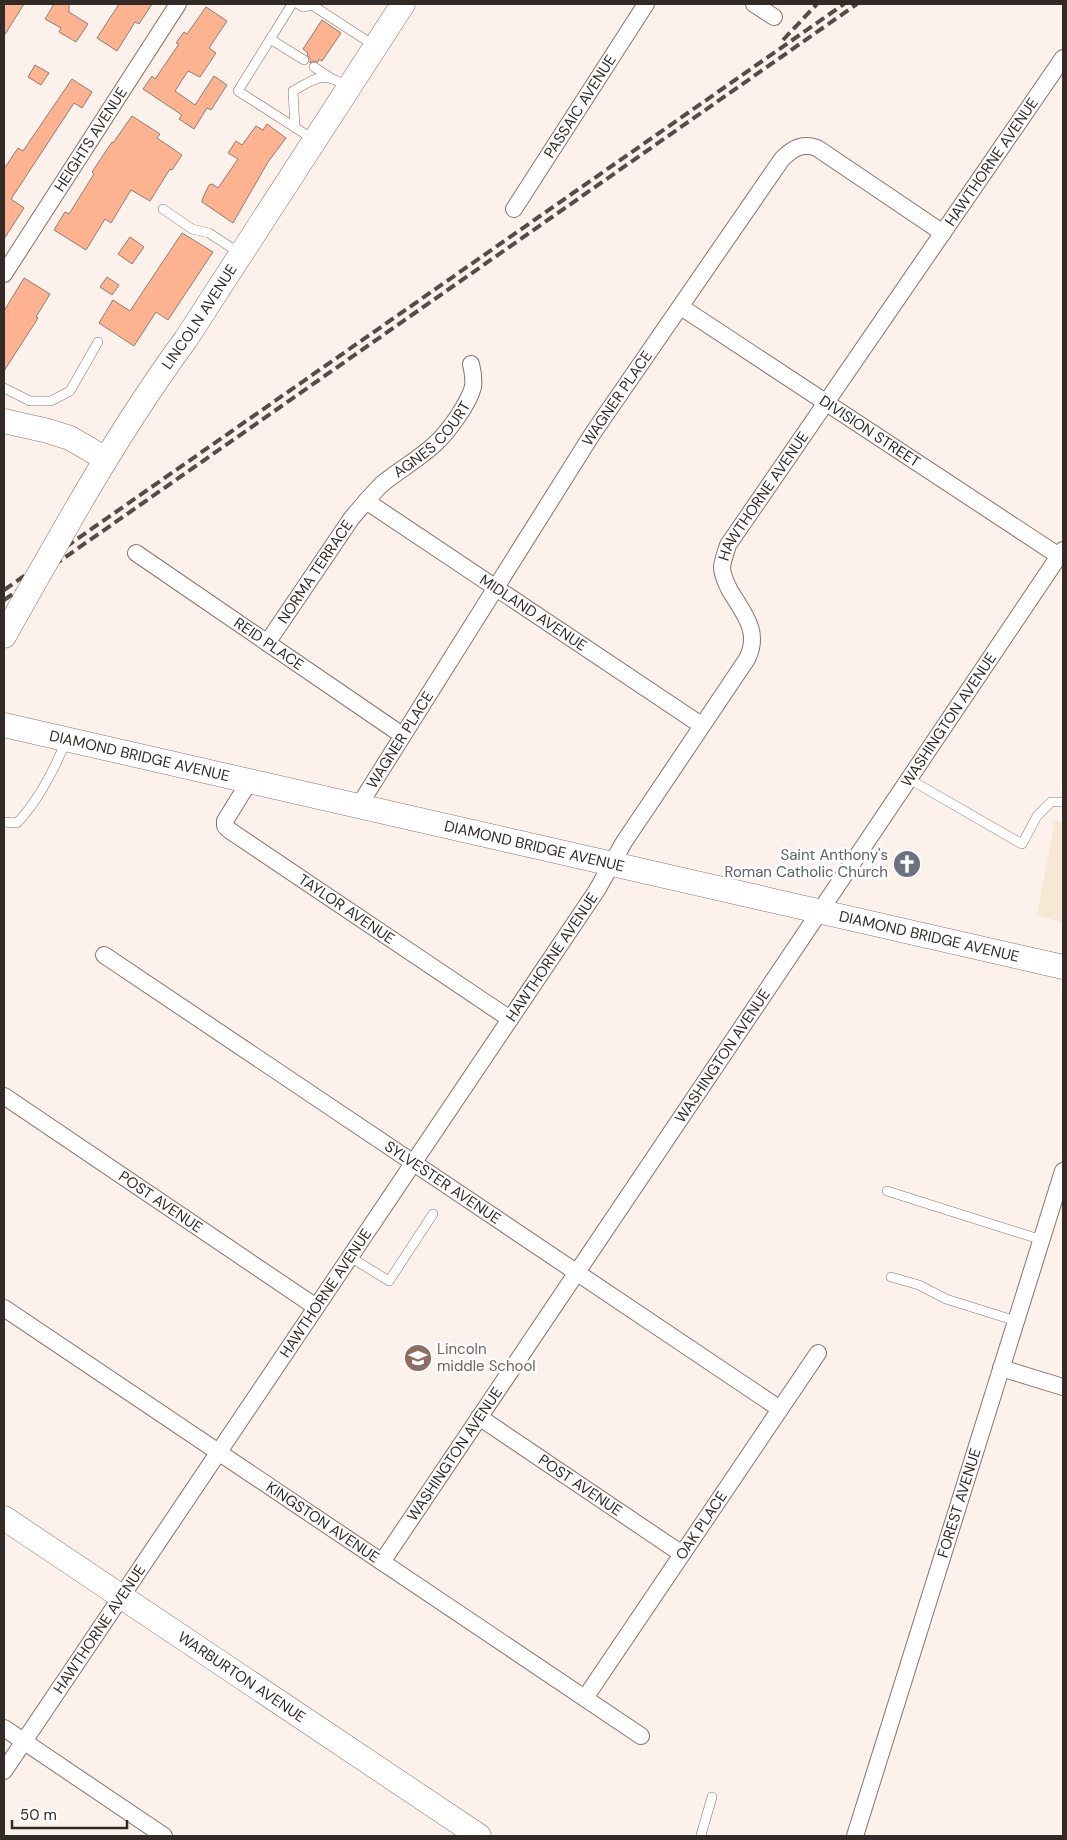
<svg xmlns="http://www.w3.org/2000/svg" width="1067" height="1840" font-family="'DM Sans',sans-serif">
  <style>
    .education { fill: #f6e8d4 }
    .building { fill: #fdb290; stroke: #8f7d76 }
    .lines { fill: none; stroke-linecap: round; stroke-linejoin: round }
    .lane-casing { stroke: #85746c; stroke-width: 10 }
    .street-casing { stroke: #85746c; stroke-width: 18 }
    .secondary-casing { stroke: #85746c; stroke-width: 25 }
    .lane { stroke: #fff; stroke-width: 9 }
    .street { stroke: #fff; stroke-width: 16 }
    .secondary { stroke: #fff; stroke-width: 24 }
    .rail { stroke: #534c48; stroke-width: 4; stroke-dasharray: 10 5; stroke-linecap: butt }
    .secondary-bridge-casing { stroke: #85746c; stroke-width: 25; stroke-linecap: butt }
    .secondary-bridge { stroke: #fff; stroke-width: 24 }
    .labels { text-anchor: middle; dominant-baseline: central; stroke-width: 5; stroke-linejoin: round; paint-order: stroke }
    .street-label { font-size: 15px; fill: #312a27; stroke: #fff }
    .worship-label { font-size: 15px; fill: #5b616d; stroke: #fff; text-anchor: end }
    .education-label { font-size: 15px; fill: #785e54; stroke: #fff; text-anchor: start }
  </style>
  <rect width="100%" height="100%" fill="#fdf1ec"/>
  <path class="education" d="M1055 820 1063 822V923L1037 915Z"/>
  <g class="building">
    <path d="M4 4H24L4 36Z"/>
    <path d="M54 4H69V12L88 24 76 42 59 32 61 28 45 19Z"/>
    <path d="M119 4H152L139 24 135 22 117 51 97 38Z"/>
    <path d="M206 7 227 21 209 48 216 53 200 77 188 71 175 91 195 105 214 76 227 85 211 110 207 108 194 129 179 119 182 115 143 89 152 76 155 79 179 44 176 43 184 32 187 34Z"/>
    <path d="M322 20 341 33 322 61 319 59 318 62 314 61 310 63V58L307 55 308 53 303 49Z"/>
    <path d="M35 65 49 73 41 85 28 77Z"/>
    <path d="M72 79 92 92 82 108 74 103 11 199 24 208 4 239V169L18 148 23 151Z"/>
    <path d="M132 116 160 134 157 138 182 155 172 170 170 169 150 201 131 190 111 223 105 219 86 250 54 230 65 212 69 214 94 174 92 172 112 142 113 143Z"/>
    <path d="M267 124 286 138 268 162 233 223 202 202V200L209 185 212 184 218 188 238 159 228 153 236 141 242 145 256 126 263 130Z"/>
    <path d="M182 233 213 252 168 320 156 312 134 346 99 323 113 300 130 311Z"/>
    <path d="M130 237 144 247 132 264 118 254Z"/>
    <path d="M107 277 119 285 112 295 100 287Z"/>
    <path d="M24 278 50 294 36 317 38 318 4 371V311Z"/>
  </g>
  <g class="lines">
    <defs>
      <g id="lane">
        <path d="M292 4 238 91 313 139"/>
        <path d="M298 4 303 7 312 5 375 46"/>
        <path d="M270 39 304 60"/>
        <path d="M314 67 331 78"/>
        <path d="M295 128 293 91C317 78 322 71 347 86"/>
        <path d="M163 209 192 229 209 233 241 254"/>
        <path d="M4 388 30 401H51L70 391 98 342"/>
        <path d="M909 779 1022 844 1037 816 1051 802H1063"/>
        <path d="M4 822 17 823C39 800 54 770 66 741"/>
        <path d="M887 1191 1042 1240"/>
        <path d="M350 1257 389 1281 433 1214"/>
        <path d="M891 1277 919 1285 946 1299 1016 1321"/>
        <path d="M702 1836 701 1835 712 1797"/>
      </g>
      <g id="street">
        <path d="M754 4 774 17"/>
        <path id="s1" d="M514 209 646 4"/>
        <path id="s2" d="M4 274 178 4"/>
        <path id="s3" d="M681 307 1059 556"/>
        <path id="s4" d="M366 501 701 725"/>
        <path id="s5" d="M136 553 402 735"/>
        <path id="s6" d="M267 643 351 519C361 507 371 495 382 484 399 470 419 459 435 444 448 432 468 405 473 387 474 379 473 372 471 364"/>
        <path id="s7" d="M249 782 225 821V826L229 830 510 1019"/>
        <path id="s8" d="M358 807 593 433 782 159C793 148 802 143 817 148L943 233"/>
        <path id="s9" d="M104 955 780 1409"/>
        <path id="s10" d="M4 1096 316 1307"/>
        <path id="s11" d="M4 1308 641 1736"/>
        <path d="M1001 1368 1063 1387"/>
        <path id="s12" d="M479 1417 682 1554"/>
        <path id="s13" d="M382 1562 1063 550"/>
        <path id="s14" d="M585 1698 818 1353"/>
        <path d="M4 1728 164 1836"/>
        <path id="s15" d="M4 1771 597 890 624 842 747 659C761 631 743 613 729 589 726 582 722 575 722 567 723 559 726 552 728 545L1063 58"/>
        <path id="s16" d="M855 1836 1063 1171"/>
      </g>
      <g id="secondary">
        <path d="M4 421 48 431 70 438 106 459"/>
        <path id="s17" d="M66 527C103 462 142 399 186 339L403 4"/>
        <path d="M4 636 26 597"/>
        <path id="s18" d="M4 725 1063 967"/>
        <path id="s19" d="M4 1518 479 1836"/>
      </g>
    </defs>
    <use href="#lane" class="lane-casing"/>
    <use href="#street" class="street-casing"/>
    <use href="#secondary" class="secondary-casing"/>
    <use href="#lane" class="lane"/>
    <use href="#street" class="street"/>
    <use href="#secondary" class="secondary"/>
    <g class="rail">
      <path d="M783 40 817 4"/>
      <path d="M4 590 844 4"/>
      <path d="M4 600 857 4"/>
    </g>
    <defs>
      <path id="secondary-bridge" d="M26 597 66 527"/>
    </defs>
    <use href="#secondary-bridge" class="secondary-bridge-casing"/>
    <use href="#secondary-bridge" class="secondary-bridge"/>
  </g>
  <defs>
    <symbol id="church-disc" viewBox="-11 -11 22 22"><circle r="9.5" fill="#6b7280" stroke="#fff"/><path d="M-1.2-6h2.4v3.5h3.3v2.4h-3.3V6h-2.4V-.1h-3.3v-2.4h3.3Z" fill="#fff"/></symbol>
    <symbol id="school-disc" viewBox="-11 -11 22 22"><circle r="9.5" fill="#8d6e63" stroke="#fff"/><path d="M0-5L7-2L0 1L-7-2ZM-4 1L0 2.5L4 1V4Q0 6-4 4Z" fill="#fff"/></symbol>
  </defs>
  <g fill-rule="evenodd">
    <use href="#church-disc" x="891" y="848" width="32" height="32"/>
    <use href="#school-disc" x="402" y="1342" width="32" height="32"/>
  </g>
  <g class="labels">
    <g class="street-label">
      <text stroke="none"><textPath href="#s1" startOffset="122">PASSAIC AVENUE</textPath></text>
      <text stroke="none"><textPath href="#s2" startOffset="160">HEIGHTS AVENUE</textPath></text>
      <text stroke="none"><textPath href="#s15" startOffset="1925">HAWTHORNE AVENUE</textPath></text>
      <text stroke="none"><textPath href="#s17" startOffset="249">LINCOLN AVENUE</textPath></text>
      <text stroke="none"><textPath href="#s8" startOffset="484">WAGNER PLACE</textPath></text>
      <text stroke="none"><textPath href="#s3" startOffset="226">DIVISION STREET</textPath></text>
      <text stroke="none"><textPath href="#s6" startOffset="264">AGNES COURT</textPath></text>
      <text stroke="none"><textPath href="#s15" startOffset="1520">HAWTHORNE AVENUE</textPath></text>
      <text stroke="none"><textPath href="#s6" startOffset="86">NORMA TERRACE</textPath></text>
      <text stroke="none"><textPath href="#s4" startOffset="201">MIDLAND AVENUE</textPath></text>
      <text stroke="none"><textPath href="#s5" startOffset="161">REID PLACE</textPath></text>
      <text stroke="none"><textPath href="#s13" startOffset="1015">WASHINGTON AVENUE</textPath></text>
      <text stroke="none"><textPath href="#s8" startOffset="79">WAGNER PLACE</textPath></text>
      <text stroke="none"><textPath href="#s18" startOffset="139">DIAMOND BRIDGE AVENUE</textPath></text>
      <text stroke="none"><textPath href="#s18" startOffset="544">DIAMOND BRIDGE AVENUE</textPath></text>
      <text stroke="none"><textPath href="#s7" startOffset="198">TAYLOR AVENUE</textPath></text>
      <text stroke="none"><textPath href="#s18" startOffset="949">DIAMOND BRIDGE AVENUE</textPath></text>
      <text stroke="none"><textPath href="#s15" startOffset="981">HAWTHORNE AVENUE</textPath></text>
      <text stroke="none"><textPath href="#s13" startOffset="610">WASHINGTON AVENUE</textPath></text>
      <text stroke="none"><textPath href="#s9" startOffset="408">SYLVESTER AVENUE</textPath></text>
      <text stroke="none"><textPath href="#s10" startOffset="189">POST AVENUE</textPath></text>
      <text stroke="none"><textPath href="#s15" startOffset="576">HAWTHORNE AVENUE</textPath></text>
      <text stroke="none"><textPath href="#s13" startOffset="130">WASHINGTON AVENUE</textPath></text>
      <text stroke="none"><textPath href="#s12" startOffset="122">POST AVENUE</textPath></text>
      <text stroke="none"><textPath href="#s16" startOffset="349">FOREST AVENUE</textPath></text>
      <text stroke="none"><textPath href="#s11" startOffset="384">KINGSTON AVENUE</textPath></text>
      <text stroke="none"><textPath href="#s14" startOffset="208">OAK PLACE</textPath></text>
      <text stroke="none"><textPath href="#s15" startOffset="171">HAWTHORNE AVENUE</textPath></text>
      <text stroke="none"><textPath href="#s19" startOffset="286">WARBURTON AVENUE</textPath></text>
    </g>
    <g class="worship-label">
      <text x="888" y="855">Saint Anthony's<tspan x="888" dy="17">Roman Catholic Church</tspan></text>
    </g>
    <g class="education-label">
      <text x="437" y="1349">Lincoln<tspan x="437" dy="17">middle School</tspan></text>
    </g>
  </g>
  <rect width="1067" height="1840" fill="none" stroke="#312a27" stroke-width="10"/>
  <path d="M12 1820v8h115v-8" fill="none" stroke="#312a27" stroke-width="2.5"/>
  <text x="20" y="1820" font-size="15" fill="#312a27" stroke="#ffffff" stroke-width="4" paint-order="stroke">50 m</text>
</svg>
